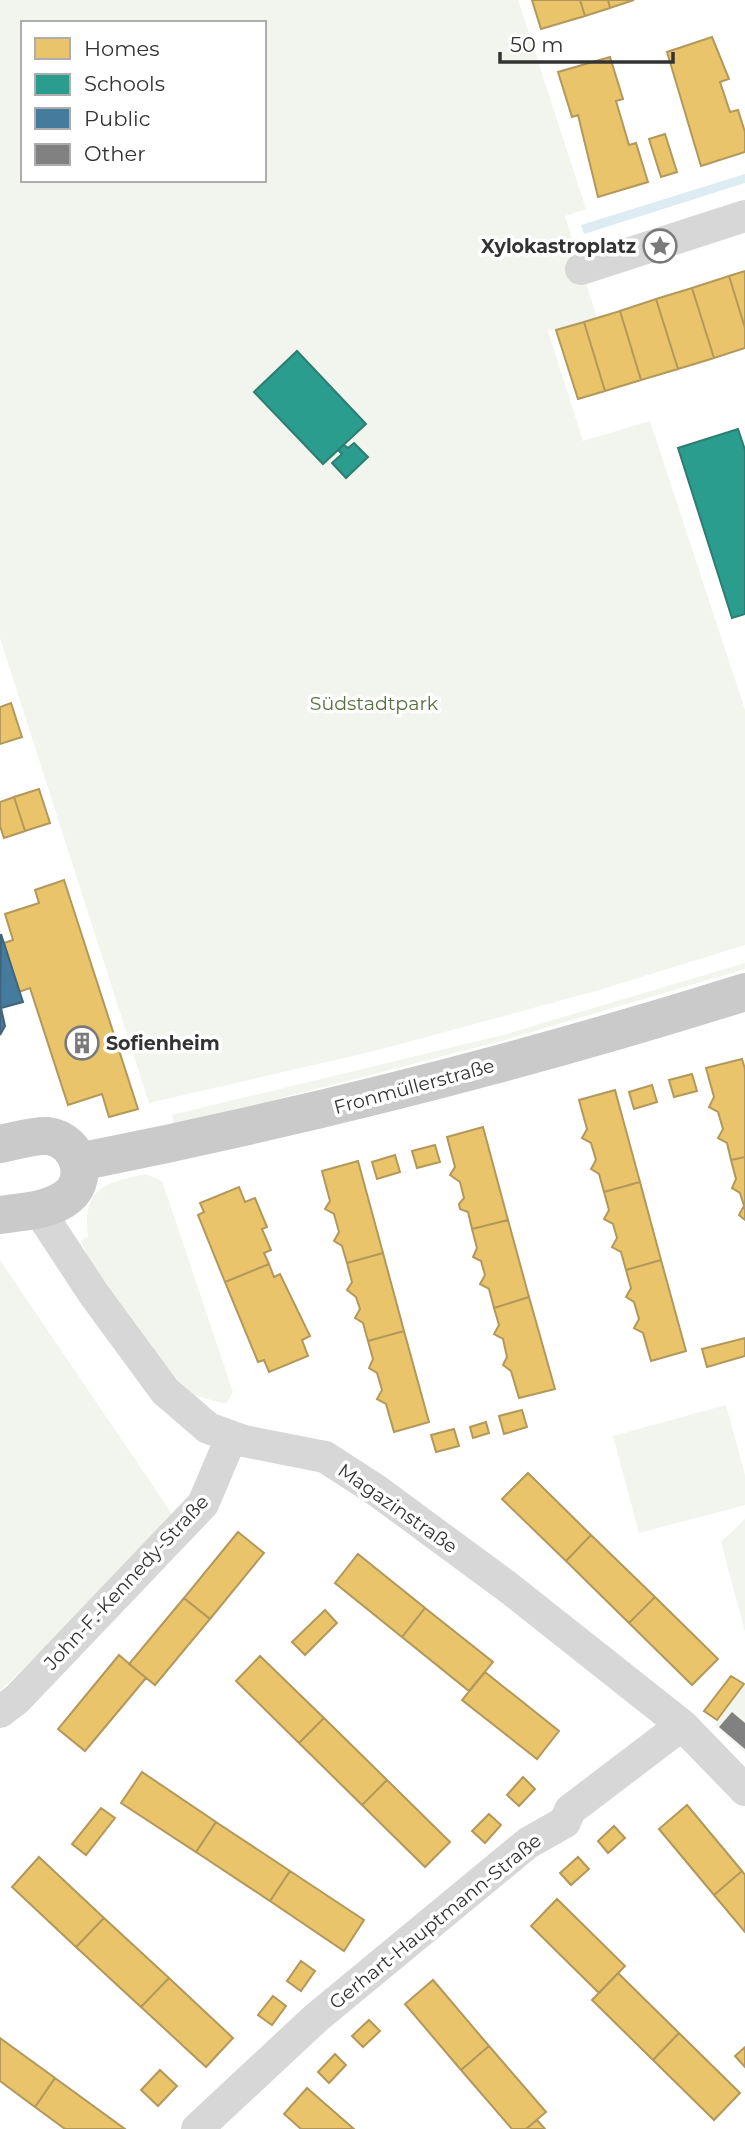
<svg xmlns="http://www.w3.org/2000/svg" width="745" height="2129" font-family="Montserrat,sans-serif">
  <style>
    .green { fill: #f1f5ed; fill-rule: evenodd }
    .water { fill: #ddebf3 }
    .homes { fill: #e9c46a; stroke: #b2985a; stroke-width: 2 }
    .schools { fill: #2a9d8f; stroke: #2d7d73; stroke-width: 2 }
    .public { fill: #457b9d; stroke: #40657d; stroke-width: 2 }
    .building { fill: #818181 }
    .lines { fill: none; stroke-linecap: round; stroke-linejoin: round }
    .minor { stroke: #d7d7d7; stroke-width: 32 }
    .major { stroke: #cacaca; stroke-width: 38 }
    .labels { text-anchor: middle; stroke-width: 7; stroke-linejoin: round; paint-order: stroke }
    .poi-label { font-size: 19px; font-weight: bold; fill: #333; stroke: #fff; text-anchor: end }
    .park-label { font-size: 19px; fill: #56703f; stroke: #fff }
    .street-label { font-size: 19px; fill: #333; stroke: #fff }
  </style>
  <rect width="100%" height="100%" fill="#fff"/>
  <path class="green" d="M0,0H518L586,209L565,216L597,318L548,331L583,441L650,421L745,710V945L596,991L378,1050L149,1103L0,638ZM23,23H264V180H23Z
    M745,963V969L505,1040L277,1099L274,1106L174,1124L172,1115L503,1035Z
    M146,1174L162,1181L233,1392L226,1404L193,1395L159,1361L96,1276L81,1240L88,1237C82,1188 104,1183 146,1174Z
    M0,1260L176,1520L0,1691Z
    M726,1405L745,1475V1505L639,1533L613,1436Z
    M745,1519V1632L721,1542Z
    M745,1684V1753L715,1725Z"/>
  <path class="water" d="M745,174V183L584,234L581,225Z"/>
  <path class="homes" d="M532,0H580L585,16L541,29Z
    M580,0H608L610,8L585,16Z
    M608,0H634L610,8Z
    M712,37L729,79L720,82L730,112L738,110L745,132V152L701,166L667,52Z
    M610,57L623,99L616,101L629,145L636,143L648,182L598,197L578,115L572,117L558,72Z
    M665,134L677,172L661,177L649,139Z
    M745,271V328L729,276Z
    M729,276L745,328V348L714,358L692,288Z
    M692,288L714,358L678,369L656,299Z
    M656,299L678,369L641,380L620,311Z
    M620,311L641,380L605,391L584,322Z
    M584,322L605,391L578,399L556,330Z
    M11,703L22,737L0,744V707Z
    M39,789L50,823L25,831L14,797Z
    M14,797L25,831L4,838L0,826V802Z
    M64,880L138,1109L109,1117L102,1094L68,1105L30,988L19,992L4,943L13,940L5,914L39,903L35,890Z
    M742,1059L745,1069V1157L731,1160L727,1143L718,1138L723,1129L718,1112L709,1107L714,1097L706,1068Z
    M692,1074L697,1091L674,1097L669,1080Z
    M652,1085L657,1102L634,1109L629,1092Z
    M615,1090L640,1182L604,1192L599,1174L591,1169L596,1160L591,1143L582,1138L587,1129L579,1100Z
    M483,1127L508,1220L472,1229L468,1212L460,1209L459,1204L464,1198L460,1182L450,1175L455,1167L447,1137Z
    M435,1145L440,1162L417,1168L412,1151Z
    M395,1155L400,1172L377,1179L372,1162Z
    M745,1157V1220L739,1215L744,1206L740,1193L732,1188L736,1179L731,1160Z
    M358,1161L383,1253L347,1263L342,1246L334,1241L339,1232L334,1214L325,1209L330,1201L322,1171Z
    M640,1182L661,1260L626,1270L621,1252L612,1247L617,1238L613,1224L604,1219L609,1210L604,1192Z
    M239,1187L245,1202L255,1198L267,1227L262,1229L271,1250L264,1253L269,1264L225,1282L198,1215L204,1212L200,1203Z
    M508,1220L529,1297L494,1308L489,1289L480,1284L485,1275L481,1261L473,1257L477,1248L472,1229Z
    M383,1253L404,1331L368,1341L363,1323L355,1318L360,1309L356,1297L347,1290L352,1282L347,1263Z
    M661,1260L686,1351L651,1361L643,1333L634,1328L639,1319L634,1302L626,1297L631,1288L626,1270Z
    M269,1264L274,1277L280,1274L310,1336L302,1340L308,1356L269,1372L264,1360L258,1362L225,1282Z
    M529,1297L555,1389L519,1398L511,1371L503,1365L507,1357L503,1339L494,1334L499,1325L494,1308Z
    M404,1331L429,1422L394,1432L386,1404L377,1399L382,1390L377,1373L369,1368L373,1359L368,1341Z
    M745,1338V1356L707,1367L702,1349Z
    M522,1410L527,1427L504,1434L499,1416Z
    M486,1422L489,1433L473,1438L470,1427Z
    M454,1429L459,1446L436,1452L431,1435Z
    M528,1473L591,1535L566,1561L502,1499Z
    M238,1532L264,1553L210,1619L184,1598Z
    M591,1535L655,1597L629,1623L566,1561Z
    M358,1554L425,1608L402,1637L335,1583Z
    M655,1597L718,1659L692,1685L629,1623Z
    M184,1598L210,1619L155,1685L129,1664Z
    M425,1608L493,1662L469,1691L402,1637Z
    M325,1610L337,1623L305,1655L292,1642Z
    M119,1655L146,1678L85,1751L58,1729Z
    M260,1656L324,1718L299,1743L236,1681Z
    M485,1672L559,1731L537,1759L462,1700Z
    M731,1676L744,1684L717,1720L704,1711Z
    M324,1718L387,1780L362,1805L299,1743Z
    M142,1772L216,1822L196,1852L121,1803Z
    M523,1777L535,1789L519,1806L507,1795Z
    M387,1780L450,1842L425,1867L362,1805Z
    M687,1805L742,1871L714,1895L659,1829Z
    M101,1808L115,1818L86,1855L72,1844Z
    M489,1814L501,1825L485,1843L472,1831Z
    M216,1822L290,1871L270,1901L196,1852Z
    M614,1826L625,1838L608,1853L598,1841Z
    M39,1857L104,1918L76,1947L12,1887Z
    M578,1857L589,1869L571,1885L560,1873Z
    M290,1871L364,1920L344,1951L270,1901Z
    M742,1871L745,1875V1932L714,1895Z
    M557,1899L625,1966L599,1993L531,1926Z
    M104,1918L169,1978L141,2007L76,1947Z
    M301,1961L315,1971L301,1991L287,1981Z
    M618,1973L679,2033L653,2060L592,2000Z
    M169,1978L233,2038L206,2067L141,2007Z
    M433,1980L489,2046L461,2070L405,2004Z
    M273,1996L286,2006L272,2025L258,2015Z
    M369,2020L380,2031L363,2047L352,2036Z
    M679,2033L740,2093L714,2120L653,2060Z
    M0,2038L55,2078L35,2107L0,2081Z
    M489,2046L546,2112L526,2129H512L461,2070Z
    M745,2047V2067L735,2056Z
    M335,2054L346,2065L329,2083L318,2072Z
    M160,2070L177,2086L158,2106L141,2090Z
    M55,2078L125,2129H65L35,2107Z
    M307,2088L354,2129H301L284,2114Z
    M537,2120L545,2129H526Z"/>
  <path class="schools" d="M297,351L366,424L323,464L254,392Z
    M738,429L745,450V614L732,618L678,448Z
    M354,443L368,457L346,478L332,463L342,454L338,450L344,445L348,448Z"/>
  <path class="public" d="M1,934L23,1002L1,1008L5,1026L0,1035Z"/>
  <path class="building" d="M732,1712L745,1723V1749L719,1727Z"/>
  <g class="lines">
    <path class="minor" d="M581,269L745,216
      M38,1209L93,1293L165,1391L208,1428L244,1441L325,1457L376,1490L509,1588L682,1725L745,1790
      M0,1712L17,1699L203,1504L231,1438
      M197,2129L316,2018L528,1843L565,1822L570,1810L682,1725"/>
    <path class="major" d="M0,1144C15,1141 33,1135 48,1136C80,1140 92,1183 63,1200C45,1211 20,1212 0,1215
      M79,1162C304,1117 526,1061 745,992"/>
  </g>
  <defs>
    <symbol id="sight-ring" viewBox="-11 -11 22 22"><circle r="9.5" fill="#fff" stroke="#7a7a7a" stroke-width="1.5"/><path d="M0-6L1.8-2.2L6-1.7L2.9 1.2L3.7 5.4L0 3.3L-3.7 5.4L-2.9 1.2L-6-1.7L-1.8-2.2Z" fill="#7a7a7a"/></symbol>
    <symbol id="building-ring" viewBox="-11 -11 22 22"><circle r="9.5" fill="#fff" stroke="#7a7a7a" stroke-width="1.5"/><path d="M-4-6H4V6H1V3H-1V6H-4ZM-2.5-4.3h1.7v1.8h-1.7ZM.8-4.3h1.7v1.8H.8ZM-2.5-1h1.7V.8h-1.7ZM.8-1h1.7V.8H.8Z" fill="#7a7a7a"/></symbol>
  </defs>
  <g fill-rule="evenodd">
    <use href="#sight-ring" x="641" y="227" width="38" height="38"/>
    <use href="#building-ring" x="63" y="1024" width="38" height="38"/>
  </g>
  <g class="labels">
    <g class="poi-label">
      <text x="636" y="253">Xylokastroplatz</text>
      <text x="106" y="1050" text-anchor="start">Sofienheim</text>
    </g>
    <g class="park-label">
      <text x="374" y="710">Südstadtpark</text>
    </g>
    <g class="street-label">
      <text transform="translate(414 1086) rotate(-15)" y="7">Fronmüllerstraße</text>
      <text transform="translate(398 1508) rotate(35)" y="7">Magazinstraße</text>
      <text transform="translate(126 1582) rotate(-47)" y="7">John-F.-Kennedy-Straße</text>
      <text transform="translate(435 1921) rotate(-39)" y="7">Gerhart-Hauptmann-Straße</text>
    </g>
  </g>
  <rect x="21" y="21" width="245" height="161" fill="#ffffff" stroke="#adadad" stroke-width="2"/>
  <rect x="35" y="38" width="35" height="21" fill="#e9c46a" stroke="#adadad" stroke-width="2"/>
  <text x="84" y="56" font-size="21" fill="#333333">Homes</text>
  <rect x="35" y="74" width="35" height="21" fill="#2a9d8f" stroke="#adadad" stroke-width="2"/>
  <text x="84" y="91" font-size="21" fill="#333333">Schools</text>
  <rect x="35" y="108" width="35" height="21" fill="#457b9d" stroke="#adadad" stroke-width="2"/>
  <text x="84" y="126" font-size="21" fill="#333333">Public</text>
  <rect x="35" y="144" width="35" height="21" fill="#818181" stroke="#adadad" stroke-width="2"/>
  <text x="84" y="161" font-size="21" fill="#333333">Other</text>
  <path d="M500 52v10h173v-10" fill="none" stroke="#333333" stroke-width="3.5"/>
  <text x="510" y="52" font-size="21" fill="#333333" stroke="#ffffff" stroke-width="5" paint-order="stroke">50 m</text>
</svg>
